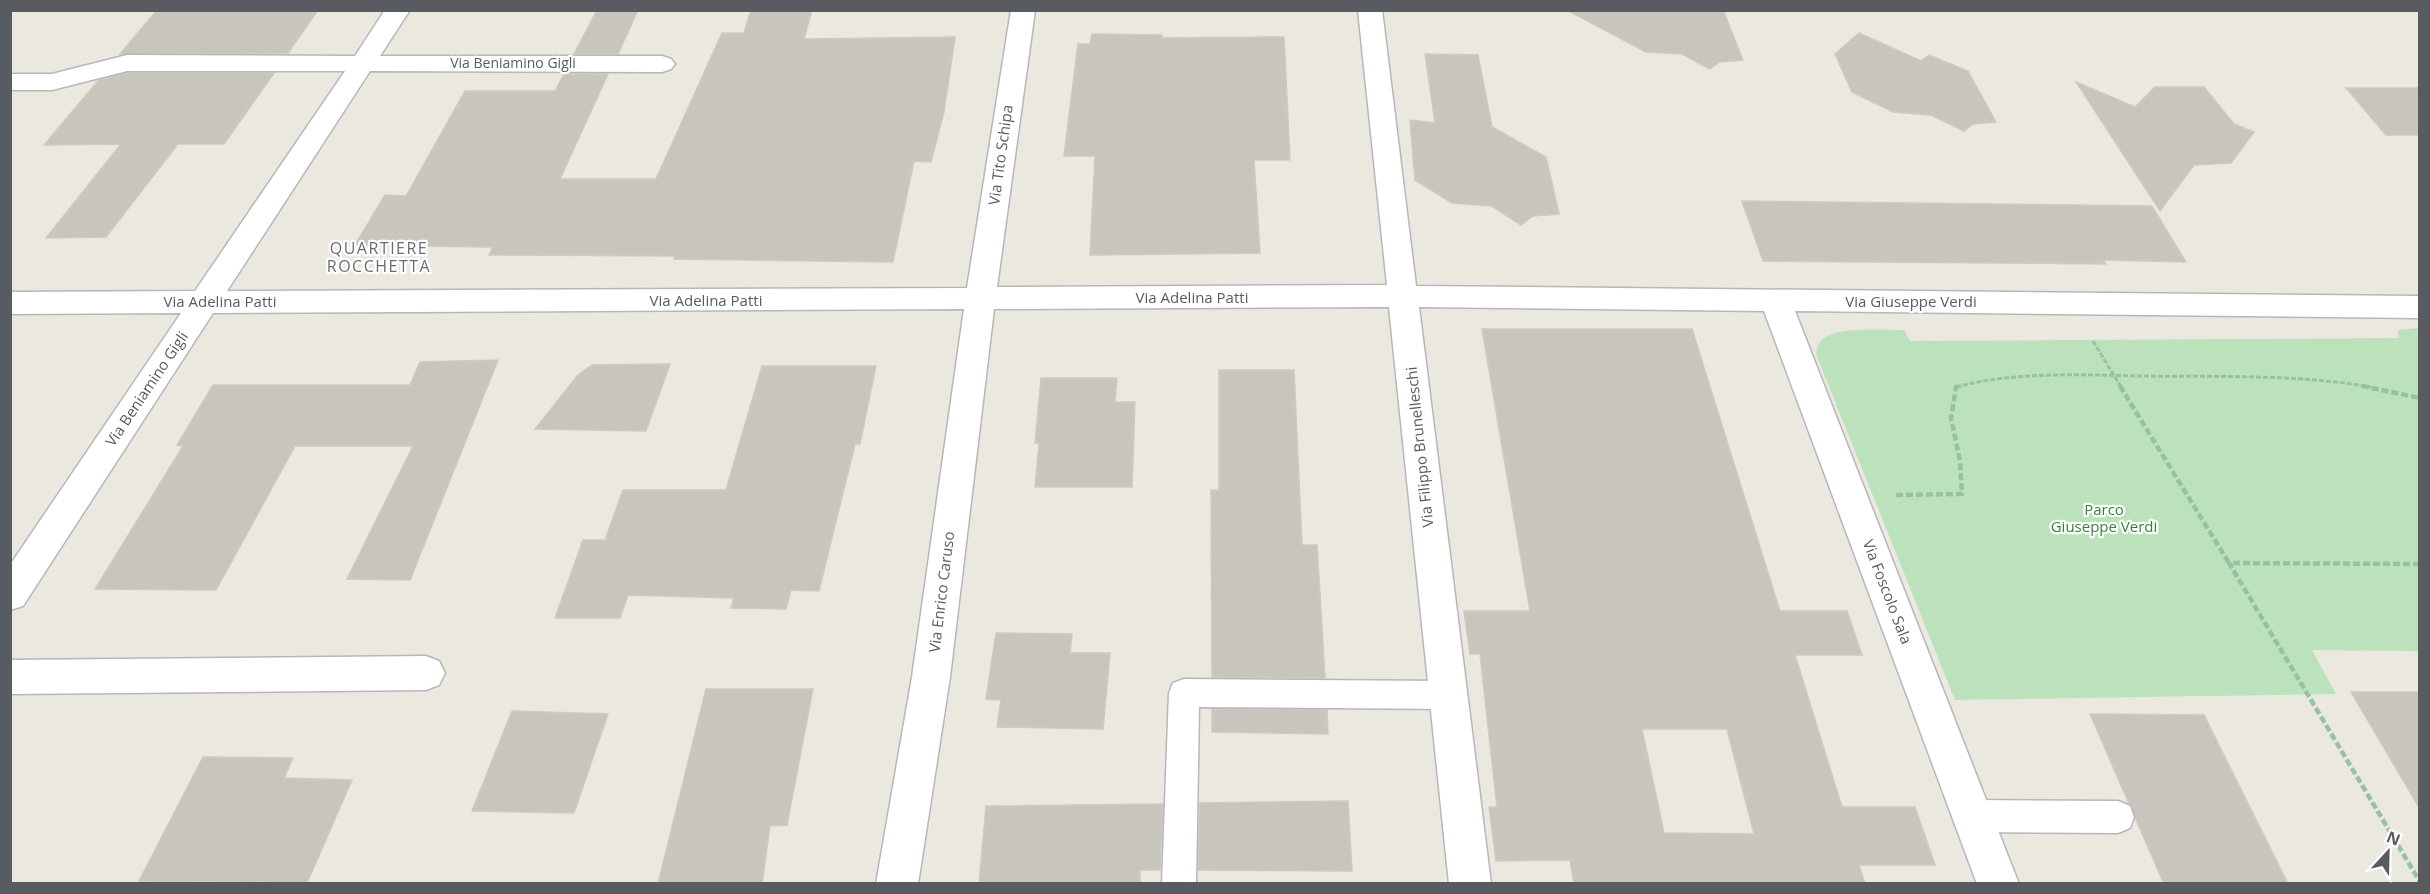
<svg xmlns="http://www.w3.org/2000/svg" width="2430" height="894" font-family="'Open Sans',sans-serif">
  <style>
    .green { fill: #bce2bc }
    .building { fill: #c8c5bf; stroke: #cfcabe; stroke-width: 1.5; fill-rule: evenodd }
    .lines { fill: none; stroke-linecap: round; stroke-linejoin: round }
    .service-casing { stroke: #b5b7bc; stroke-width: 3 }
    .minor-casing { stroke: #b5b7bc; stroke-width: 3 }
    .path-far1 { stroke: #96c2a2; stroke-width: 3; stroke-dasharray: 5 2; stroke-linecap: butt }
    .path { stroke: #96c2a2; stroke-width: 4.5; stroke-dasharray: 7 3; stroke-linecap: butt }
    .service { fill: #fff; fill-rule: evenodd }
    .minor { fill: #fff; fill-rule: evenodd }
    .labels { text-anchor: middle; stroke-width: 4.5; stroke-linejoin: round; paint-order: stroke }
    .far-street-label { font-size: 14px; fill: #585b60; stroke: #fff }
    .street-label { font-size: 15px; fill: #585b60; stroke: #fff }
    .park-label { font-size: 15px; fill: #377f3b; stroke: #fff }
    .neighbourhood-label { font-size: 16px; letter-spacing: 1.5px; fill: #696d72; stroke: #fff }
  </style>
  <rect width="100%" height="100%" fill="#ebe8df"/>
  <path class="green" d="M2419,328V651L2312,650L2336,694L1955,700L1816,354C1817,350 1818,344 1821,341C1833,326 1885,330 1904,330L1910,341L2399,338L2398,330Z"/>
  <path class="building" d="M157,10H318L288,53L120,54Z
    M597,10H638L618,54H574Z
    M751,10H812L804,39L955,37L944,112L931,162L914,161L893,262L674,259L675,256L489,255L493,247L355,245L385,195L406,196L465,91H555L564,74H608L560,179H656L722,33H744Z
    M1567,10H1723L1743,60L1719,62L1710,69L1682,54L1646,52Z
    M1859,33L1921,61L1929,55L1968,71L1996,122L1973,124L1964,131L1931,115L1893,112L1852,92L1835,54Z
    M1092,34L1162,35L1161,38L1284,37L1290,160H1254L1260,253L1090,255L1095,156H1064L1078,44H1090Z
    M1425,54L1478,55L1492,127L1546,157L1559,214L1533,216L1521,225L1492,206L1452,203L1415,180L1410,120L1435,123Z
    M127,73H274L224,144H178L106,237L46,238L121,144L44,145L98,81Z
    M2076,82L2135,107L2155,87H2204L2234,124L2254,132L2231,163L2194,165L2160,211Z
    M2346,88H2420V135H2386Z
    M1742,201L2152,206L2186,262L2103,260L2106,264L1763,261Z
    M1482,329H1692L1780,611H1847L1862,655H1795L1842,807H1915L1935,865H1859L1865,884H1574L1570,860L1496,861L1489,807H1497L1480,654H1470L1464,611H1530ZM1642,729H1727L1754,834L1664,833Z
    M498,360L410,580L347,579L413,446H295L216,590L95,589L183,446L177,445L213,385H410L420,362Z
    M670,364L646,431L535,429L578,375L592,365Z
    M762,366H876L860,444H855L819,591L791,590L786,609L731,608L734,598L628,595L620,618H555L583,540H605L623,490H726Z
    M1219,370H1294L1302,545H1317L1325,678L1212,677L1211,490H1219Z
    M1041,378H1117L1115,402H1135L1132,487H1035L1039,443H1035Z
    M996,633L1072,634L1070,653H1110L1103,729L997,727L1001,700L986,699Z
    M706,689H813L787,825L770,826L762,884H658Z
    M2351,692H2420V809Z
    M1212,709L1327,710L1328,734L1212,732Z
    M512,711L608,714L574,813L472,811Z
    M2090,714L2204,715L2288,884H2164Z
    M203,757L293,758L284,778L352,780L307,883L139,881Z
    M1348,801L1352,871L1198,870L1200,803Z
    M1163,804L1160,870H1140V884H979L986,806Z"/>
  <g class="lines">
    <defs>
      <path id="service" d="M1184,679L1448,681L1459,685L1463,695L1459,705L1448,709L1199,707L1196,884H1162L1169,693L1173,683Z
        M1972,800L2118,801L2130,806L2134,817L2130,828L2118,833L1972,832L1960,827L1956,816L1960,805Z"/>
      <path id="minor" d="M385,10H410L380,56H662L671,59L675,64L671,69L662,72L370,71L227,291L967,288L1011,10H1035L997,287L1387,285L1358,10H1382L1416,286L2420,296V318L1795,311L2019,884H1977L1764,311L1419,307L1491,884H1449L1389,307L994,309L950,677L918,884H876L912,677L964,309L213,313L23,606L10,610V565L181,313L10,314V292L195,291L345,71H127L52,90H10V74H52L127,55L355,56Z
        M426,656L439,661L445,673L439,685L426,690L10,694V660Z"/>
    </defs>
    <use href="#service" class="service-casing"/>
    <use href="#minor" class="minor-casing"/>
    <path class="path-far1" d="M2093,341L2121,387
      M1956,387C2017,371 2080,375 2143,376C2219,377 2296,374 2371,387"/>
    <path class="path" d="M2120,386L2229,563
      M2362,386L2420,398
      M1896,495L1962,494L1960,461L1951,418L1956,387L1962,386
      M2420,564L2229,563L2420,882"/>
    <use href="#service" class="service"/>
    <use href="#minor" class="minor"/>
  </g>
  <g class="labels">
    <g class="far-street-label">
      <text x="513" y="68">Via Beniamino Gigli</text>
    </g>
    <g class="street-label">
      <text transform="translate(1001 155) rotate(-82)" y="5">Via Tito Schipa</text>
      <text x="1192" y="303">Via Adelina Patti</text>
      <text x="706" y="306">Via Adelina Patti</text>
      <text x="220" y="307">Via Adelina Patti</text>
      <text x="1911" y="307">Via Giuseppe Verdi</text>
      <text transform="translate(147 389) rotate(-56)" y="5">Via Beniamino Gigli</text>
      <text transform="translate(1420 447) rotate(-96)" y="5">Via Filippo Brunelleschi</text>
      <text transform="translate(942 592) rotate(-83)" y="5">Via Enrico Caruso</text>
      <text transform="translate(1887 592) rotate(69)" y="5">Via Foscolo Sala</text>
    </g>
    <g class="park-label">
      <text x="2104" y="515">Parco<tspan x="2104" dy="17">Giuseppe Verdi</tspan></text>
    </g>
    <g class="neighbourhood-label">
      <text x="379" y="254">QUARTIERE<tspan x="379" dy="18">ROCCHETTA</tspan></text>
    </g>
  </g>
  <rect width="2430" height="894" fill="none" stroke="#585b60" stroke-width="24"/>
  <g transform="translate(2388 852) rotate(22)" stroke="#ffffff" stroke-width="4.5" paint-order="stroke">
  <path d="M0-4.5L10 22L0 15L-10 22Z" fill="#585b60"/>
  <text y="-9" font-size="16" font-weight="bold" text-anchor="middle" fill="#585b60">N</text>
  </g>
</svg>
